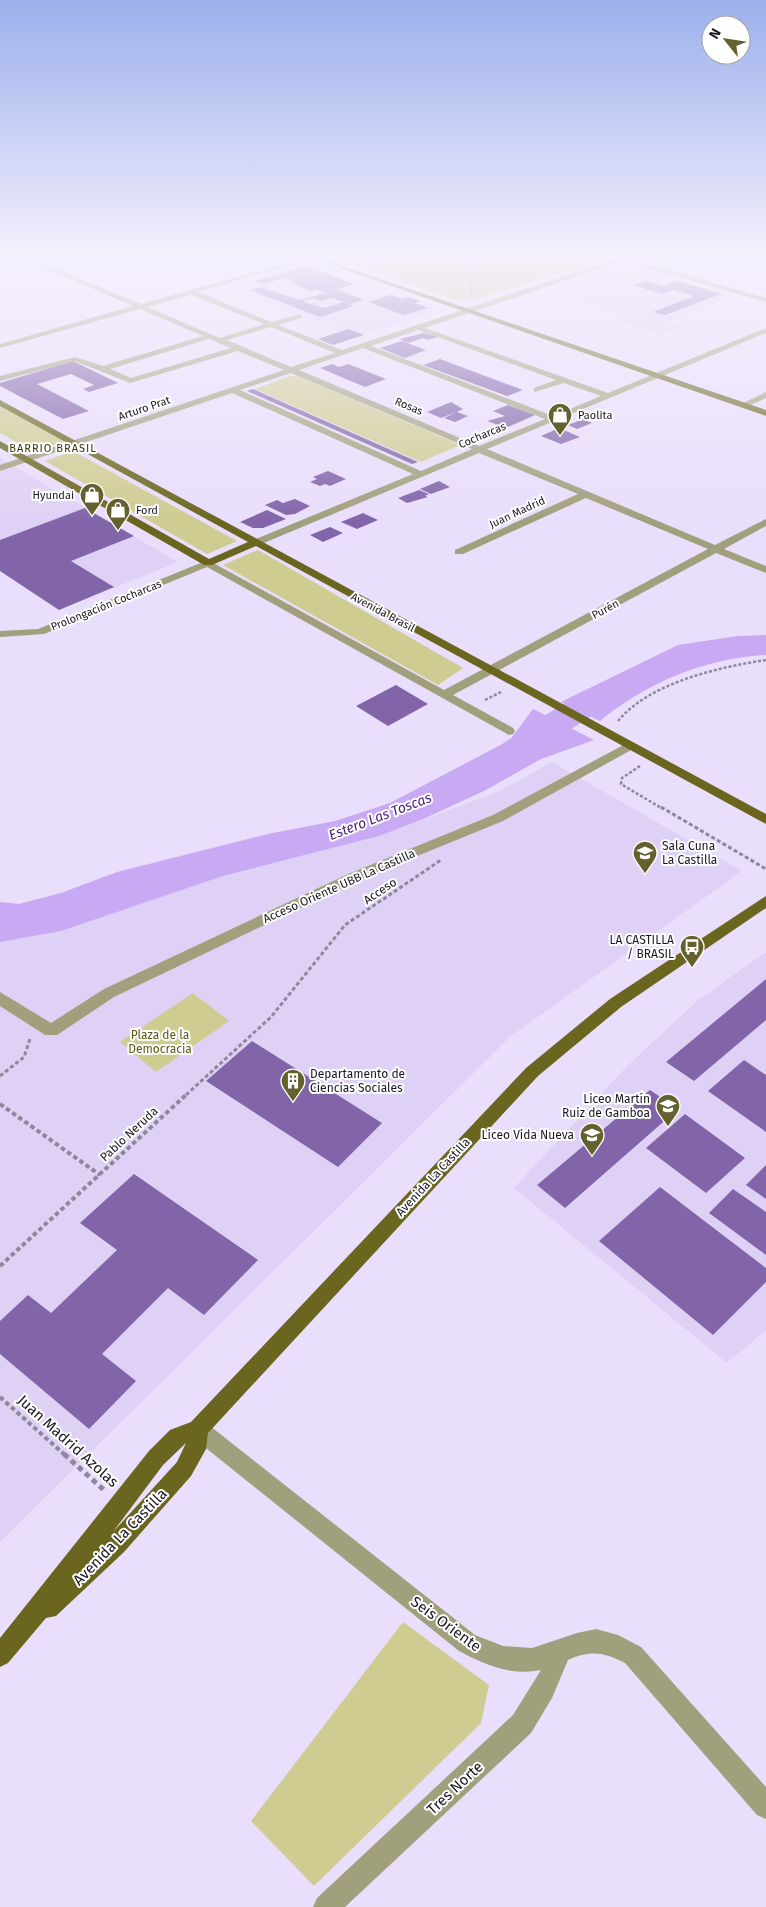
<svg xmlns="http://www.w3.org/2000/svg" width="766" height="1907" font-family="'Fira Sans',sans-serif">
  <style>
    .built { fill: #dfd1f5 }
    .green { fill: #cfcc91 }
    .water { fill: #c8a9f3 }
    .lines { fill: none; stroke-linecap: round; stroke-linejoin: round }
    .river { fill: #c8a9f3; fill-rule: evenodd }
    .building { fill: #8265a9 }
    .path-far4 { stroke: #8f879c; stroke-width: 2; stroke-dasharray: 2 1; stroke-linecap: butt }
    .path-far3 { stroke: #8f879c; stroke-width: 2.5; stroke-dasharray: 3 2; stroke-linecap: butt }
    .path-far2 { stroke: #8f879c; stroke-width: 3; stroke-dasharray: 4 2.5; stroke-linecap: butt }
    .path-far1 { stroke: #8f879c; stroke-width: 4; stroke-dasharray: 4.5 3; stroke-linecap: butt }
    .path { stroke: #8f879c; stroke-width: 5; stroke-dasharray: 5.5 4; stroke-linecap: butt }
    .minor { fill: #a1a07d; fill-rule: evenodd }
    .major { fill: #6b661f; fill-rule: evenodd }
    .labels { text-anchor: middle; stroke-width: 4; stroke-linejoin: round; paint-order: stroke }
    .far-street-label { font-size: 11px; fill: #1a1621; stroke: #fff }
    .far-poi-label { font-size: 11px; fill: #1a1621; stroke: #fff; text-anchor: start }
    .far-neighbourhood-label { font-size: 11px; letter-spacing: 1px; fill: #39360c; stroke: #fff }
    .poi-label { font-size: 12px; fill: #1a1621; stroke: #fff; text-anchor: end }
    .street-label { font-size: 12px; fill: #1a1621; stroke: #fff }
    .park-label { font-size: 12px; fill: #5c581a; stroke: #fff }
    .water-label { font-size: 14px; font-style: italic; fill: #491f73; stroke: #fff }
    .near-street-label { font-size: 15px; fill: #1a1621; stroke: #fff }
  </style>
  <rect width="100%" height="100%" fill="#e9defb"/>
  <path class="built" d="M305,263L367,284L354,289L378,297L392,293L440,310L354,337L222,287Z
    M624,265L732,296L665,322L680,327L661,335L612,319L623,314L548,290Z
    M0,458L178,562L59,610L0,571Z
    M552,762L742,871L511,1036L0,1542V942L61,931L223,876L379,836L500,791Z
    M766,952V1330L727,1363L514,1188L627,1066L697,1001Z"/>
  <path class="green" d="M339,254H591L599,256L597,263L472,300L453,299L339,259Z
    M290,376H298L458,444V446L421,462L255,389Z
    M0,406L66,441L34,452L0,433Z
    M73,451L237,541L207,554L45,461Z
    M258,550L463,668L438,685L223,565Z
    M193,993L229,1021L156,1072L120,1042Z
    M403,1622L489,1685L481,1723L314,1886L251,1821Z"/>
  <path class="water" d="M766,635V655C706,658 646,683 600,721L561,702L678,645L738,636Z
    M533,709L594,740L541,759L484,791L421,820L379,836L223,876L61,931L0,942V902L19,904L61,893L117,872L268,834L335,821L390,803L510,740Z"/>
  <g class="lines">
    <path class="river" d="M626,676L637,678L642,685L637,692L591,716L525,759L513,762L501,759L496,752L501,745C538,721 583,686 626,676Z"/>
  </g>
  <path class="building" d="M306,266L354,284L325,293L316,289L311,291L290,282L294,281L285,278L264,284L255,281Z
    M646,281L664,286L678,281L721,294L665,315L653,312L694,296L673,290L662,294L633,285Z
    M260,287L323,308L344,302L332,298L321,301L313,298L302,301L299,300L338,290L364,300L349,304L354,306L320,317L250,290Z
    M391,295L402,299L408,297L421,301L415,303L428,308L403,315L368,302Z
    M348,329L364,335L333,345L318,339Z
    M424,333L438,337L428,340L423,338L408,343L400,339Z
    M402,341L426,350L405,358L380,348Z
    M440,359L523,390L507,396L423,365Z
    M73,361L118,383L89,392L83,389L94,385L71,374L37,384L89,411L63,419L0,386V383Z
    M332,364L339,367L348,364L386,379L365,387L320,368Z
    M253,389L418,462L412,464L247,391Z
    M451,402L463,409L457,412L468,416L455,422L444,418L456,412L441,418L427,412Z
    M508,405L535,415L506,428L487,421L505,416L493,411Z
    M583,419L592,423L577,429L568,425Z
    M559,428L580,437L561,444L541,436Z
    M328,471L346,479L330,486L325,484L320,486L310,482L317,479L313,477Z
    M439,481L450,487L431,494L420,489Z
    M419,490L429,494L425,496L428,497L407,503L398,498Z
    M295,499L310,506L295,514L286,515L265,505L277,500L283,503Z
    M85,508L134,536L71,561L114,587L59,610L0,571V540Z
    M267,510L286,519L263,528H253L240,522Z
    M363,513L378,520L357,529L341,522Z
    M330,527L343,533L323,542L310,535Z
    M396,685L428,704L388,726L356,706Z
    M766,979V1020L694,1081L666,1062Z
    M252,1041L382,1123L338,1167L206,1081Z
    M744,1060L766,1075V1132L708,1091Z
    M650,1090L678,1109L565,1208L537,1185Z
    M685,1114L745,1158L706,1193L646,1148Z
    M766,1165V1199L746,1185Z
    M134,1174L258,1260L204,1315L168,1288L102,1354L136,1381L89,1429L0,1354V1321L28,1295L51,1313L117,1250L80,1223Z
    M660,1187L766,1268V1282L713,1335L599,1241Z
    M733,1189L766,1212V1255L709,1213Z"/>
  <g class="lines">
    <path class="path-far4" d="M351,255L582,257
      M471,295L474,254"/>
    <path class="path-far3" d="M485,700L501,692
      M618,721C649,683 719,667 766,660
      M640,766L622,778L621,784L663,809"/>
    <path class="path-far2" d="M661,807L766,869
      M0,1076L24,1057L30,1039
      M186,1095L271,1017L345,925L441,860"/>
    <path class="path-far1" d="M0,1104L100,1175
      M0,1266L187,1094
      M0,1397L65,1455"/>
    <path class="path" d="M64,1454L104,1490"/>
    <path class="minor" d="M12,254H20L141,304L321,254H330L198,292L271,322L301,314V318L278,325L342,350L631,254H640L630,259L766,298V302L623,261L425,328L608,393L766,328V333L487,449L715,545L766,519V526L724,549L766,566V573L716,553L453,695L513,728L515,731L513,734L509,735L207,567L44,634L0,637V631L38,629L208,560L444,690L708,549L586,498L463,554H455V550L578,494L479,453L259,545H251V541L413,474L232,393L0,471V465L284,370L238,351L130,383L75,361L0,381V376L75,357L103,366L203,336L140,309L0,348V344L133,306ZM191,295L264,324L220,338L147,307ZM271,327L335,353L291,367L227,340ZM418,330L556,380L534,388V392L564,383L601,396L553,416L371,346ZM209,339L231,348L131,378L110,369ZM363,348L545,419L479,446L299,370ZM291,373L472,449L421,471L240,390Z
      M766,392V398L746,407L739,405Z
      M629,742L633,743L635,746L633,749L503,821L356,881L114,997L57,1035H45L0,1006V992L51,1023L104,989L346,875L493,815Z
      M198,1419L205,1422L475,1635L503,1646L532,1648L577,1633L596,1629L618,1635L641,1647L766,1787V1819L757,1815L625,1663C604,1652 590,1650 568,1660L552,1698L531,1733L345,1907H313L317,1898L513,1715L541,1670C511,1676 485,1665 459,1651L191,1436L188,1429L191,1422Z"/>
    <path class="major" d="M299,254H307L766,410V416Z
      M0,400L766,814V824L256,546L212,565H204L0,448V441L209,559L248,542L0,406Z
      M766,896V908L621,1007L538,1076L208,1433L206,1449L191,1476L124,1552L56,1616L46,1618L8,1663L0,1667V1638L149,1451L170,1430L191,1422L526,1068L610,999ZM186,1443L177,1462L113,1532L163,1465Z"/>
  </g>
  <linearGradient id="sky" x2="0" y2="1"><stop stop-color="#9bb0ec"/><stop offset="0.49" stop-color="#f5f0fd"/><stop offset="1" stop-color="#f5f0fd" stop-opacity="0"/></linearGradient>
  <rect width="766" height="521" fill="url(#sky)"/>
  <defs>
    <symbol id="shop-pin" viewBox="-11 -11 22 30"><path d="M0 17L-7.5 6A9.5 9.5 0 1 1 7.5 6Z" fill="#64612e" stroke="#fff"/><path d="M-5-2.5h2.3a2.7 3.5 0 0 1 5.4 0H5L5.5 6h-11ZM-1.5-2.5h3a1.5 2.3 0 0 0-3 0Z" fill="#fff"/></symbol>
    <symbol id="school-pin" viewBox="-11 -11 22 30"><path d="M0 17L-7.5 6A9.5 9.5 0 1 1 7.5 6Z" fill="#64612e" stroke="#fff"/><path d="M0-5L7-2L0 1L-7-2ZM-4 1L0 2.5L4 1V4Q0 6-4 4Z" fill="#fff"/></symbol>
    <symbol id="bus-pin" viewBox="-11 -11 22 30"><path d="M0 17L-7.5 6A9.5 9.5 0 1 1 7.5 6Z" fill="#64612e" stroke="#fff"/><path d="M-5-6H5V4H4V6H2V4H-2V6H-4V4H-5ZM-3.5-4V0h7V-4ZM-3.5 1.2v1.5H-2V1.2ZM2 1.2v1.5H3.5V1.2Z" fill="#fff"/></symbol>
    <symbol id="building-pin" viewBox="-11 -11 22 30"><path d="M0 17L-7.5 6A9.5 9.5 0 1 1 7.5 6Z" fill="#64612e" stroke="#fff"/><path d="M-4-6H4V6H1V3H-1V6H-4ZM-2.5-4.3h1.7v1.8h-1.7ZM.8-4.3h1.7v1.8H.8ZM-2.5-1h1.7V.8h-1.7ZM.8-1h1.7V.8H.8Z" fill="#fff"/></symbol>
  </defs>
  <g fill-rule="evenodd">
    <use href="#shop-pin" x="546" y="401" width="28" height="38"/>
    <use href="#shop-pin" x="78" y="481" width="28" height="38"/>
    <use href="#shop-pin" x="104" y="496" width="28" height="38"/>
    <use href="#school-pin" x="631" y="839" width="28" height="38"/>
    <use href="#bus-pin" x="678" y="933" width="28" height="38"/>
    <use href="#building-pin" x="279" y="1067" width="28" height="38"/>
    <use href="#school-pin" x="654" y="1092" width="28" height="38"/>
    <use href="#school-pin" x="578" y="1121" width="28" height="38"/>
  </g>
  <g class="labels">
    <g class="far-street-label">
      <text transform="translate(409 406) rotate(23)" y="4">Rosas</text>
      <text transform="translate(144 408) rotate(-19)" y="4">Arturo Prat</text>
      <text transform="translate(482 435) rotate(-23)" y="4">Cocharcas</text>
      <text transform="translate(517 512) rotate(-25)" y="4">Juan Madrid</text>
      <text transform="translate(106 605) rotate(-22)" y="4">Prolongación Cocharcas</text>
      <text transform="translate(605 609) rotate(-28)" y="4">Purén</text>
      <text transform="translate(383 612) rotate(28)" y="4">Avenida Brasil</text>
    </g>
    <g class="far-poi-label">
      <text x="578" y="419">Paolita</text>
      <text x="74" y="499" text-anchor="end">Hyundai</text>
      <text x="136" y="514">Ford</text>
    </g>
    <g class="far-neighbourhood-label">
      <text x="53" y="452">BARRIO BRASIL</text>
    </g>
    <g class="poi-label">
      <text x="662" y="850" text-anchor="start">Sala Cuna<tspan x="662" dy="14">La Castilla</tspan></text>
      <text x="674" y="944">LA CASTILLA<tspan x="674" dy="14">/ BRASIL</tspan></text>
      <text x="310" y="1078" text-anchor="start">Departamento de<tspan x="310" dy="14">Ciencias Sociales</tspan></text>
      <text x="650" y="1103">Liceo Martín<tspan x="650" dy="14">Ruiz de Gamboa</tspan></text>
      <text x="574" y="1139">Liceo Vida Nueva</text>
    </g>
    <g class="street-label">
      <text transform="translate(339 886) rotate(-24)" y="4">Acceso Oriente UBB La Castilla</text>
      <text transform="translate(380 891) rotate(-34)" y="4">Acceso</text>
      <text transform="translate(129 1134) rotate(-43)" y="4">Pablo Neruda</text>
      <text transform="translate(433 1177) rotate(-47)" y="4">Avenida La Castilla</text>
    </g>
    <g class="park-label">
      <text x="160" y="1039">Plaza de la<tspan x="160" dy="14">Democracia</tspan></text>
    </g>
    <g class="water-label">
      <text transform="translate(380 816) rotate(-21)" y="5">Estero Las Toscas</text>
    </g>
    <g class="near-street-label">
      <text transform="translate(68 1441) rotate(42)" y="5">Juan Madrid Azolas</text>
      <text transform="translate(120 1537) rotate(-46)" y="5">Avenida La Castilla</text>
      <text transform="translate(446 1624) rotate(36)" y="5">Seis Oriente</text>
      <text transform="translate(455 1788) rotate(-43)" y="5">Tres Norte</text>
    </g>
  </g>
  <g transform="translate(726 40) rotate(300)"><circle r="24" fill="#ffffff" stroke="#a3a2a6"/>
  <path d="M0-4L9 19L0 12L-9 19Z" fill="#64612e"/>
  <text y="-8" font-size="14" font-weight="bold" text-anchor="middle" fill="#1a1621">N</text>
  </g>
</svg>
